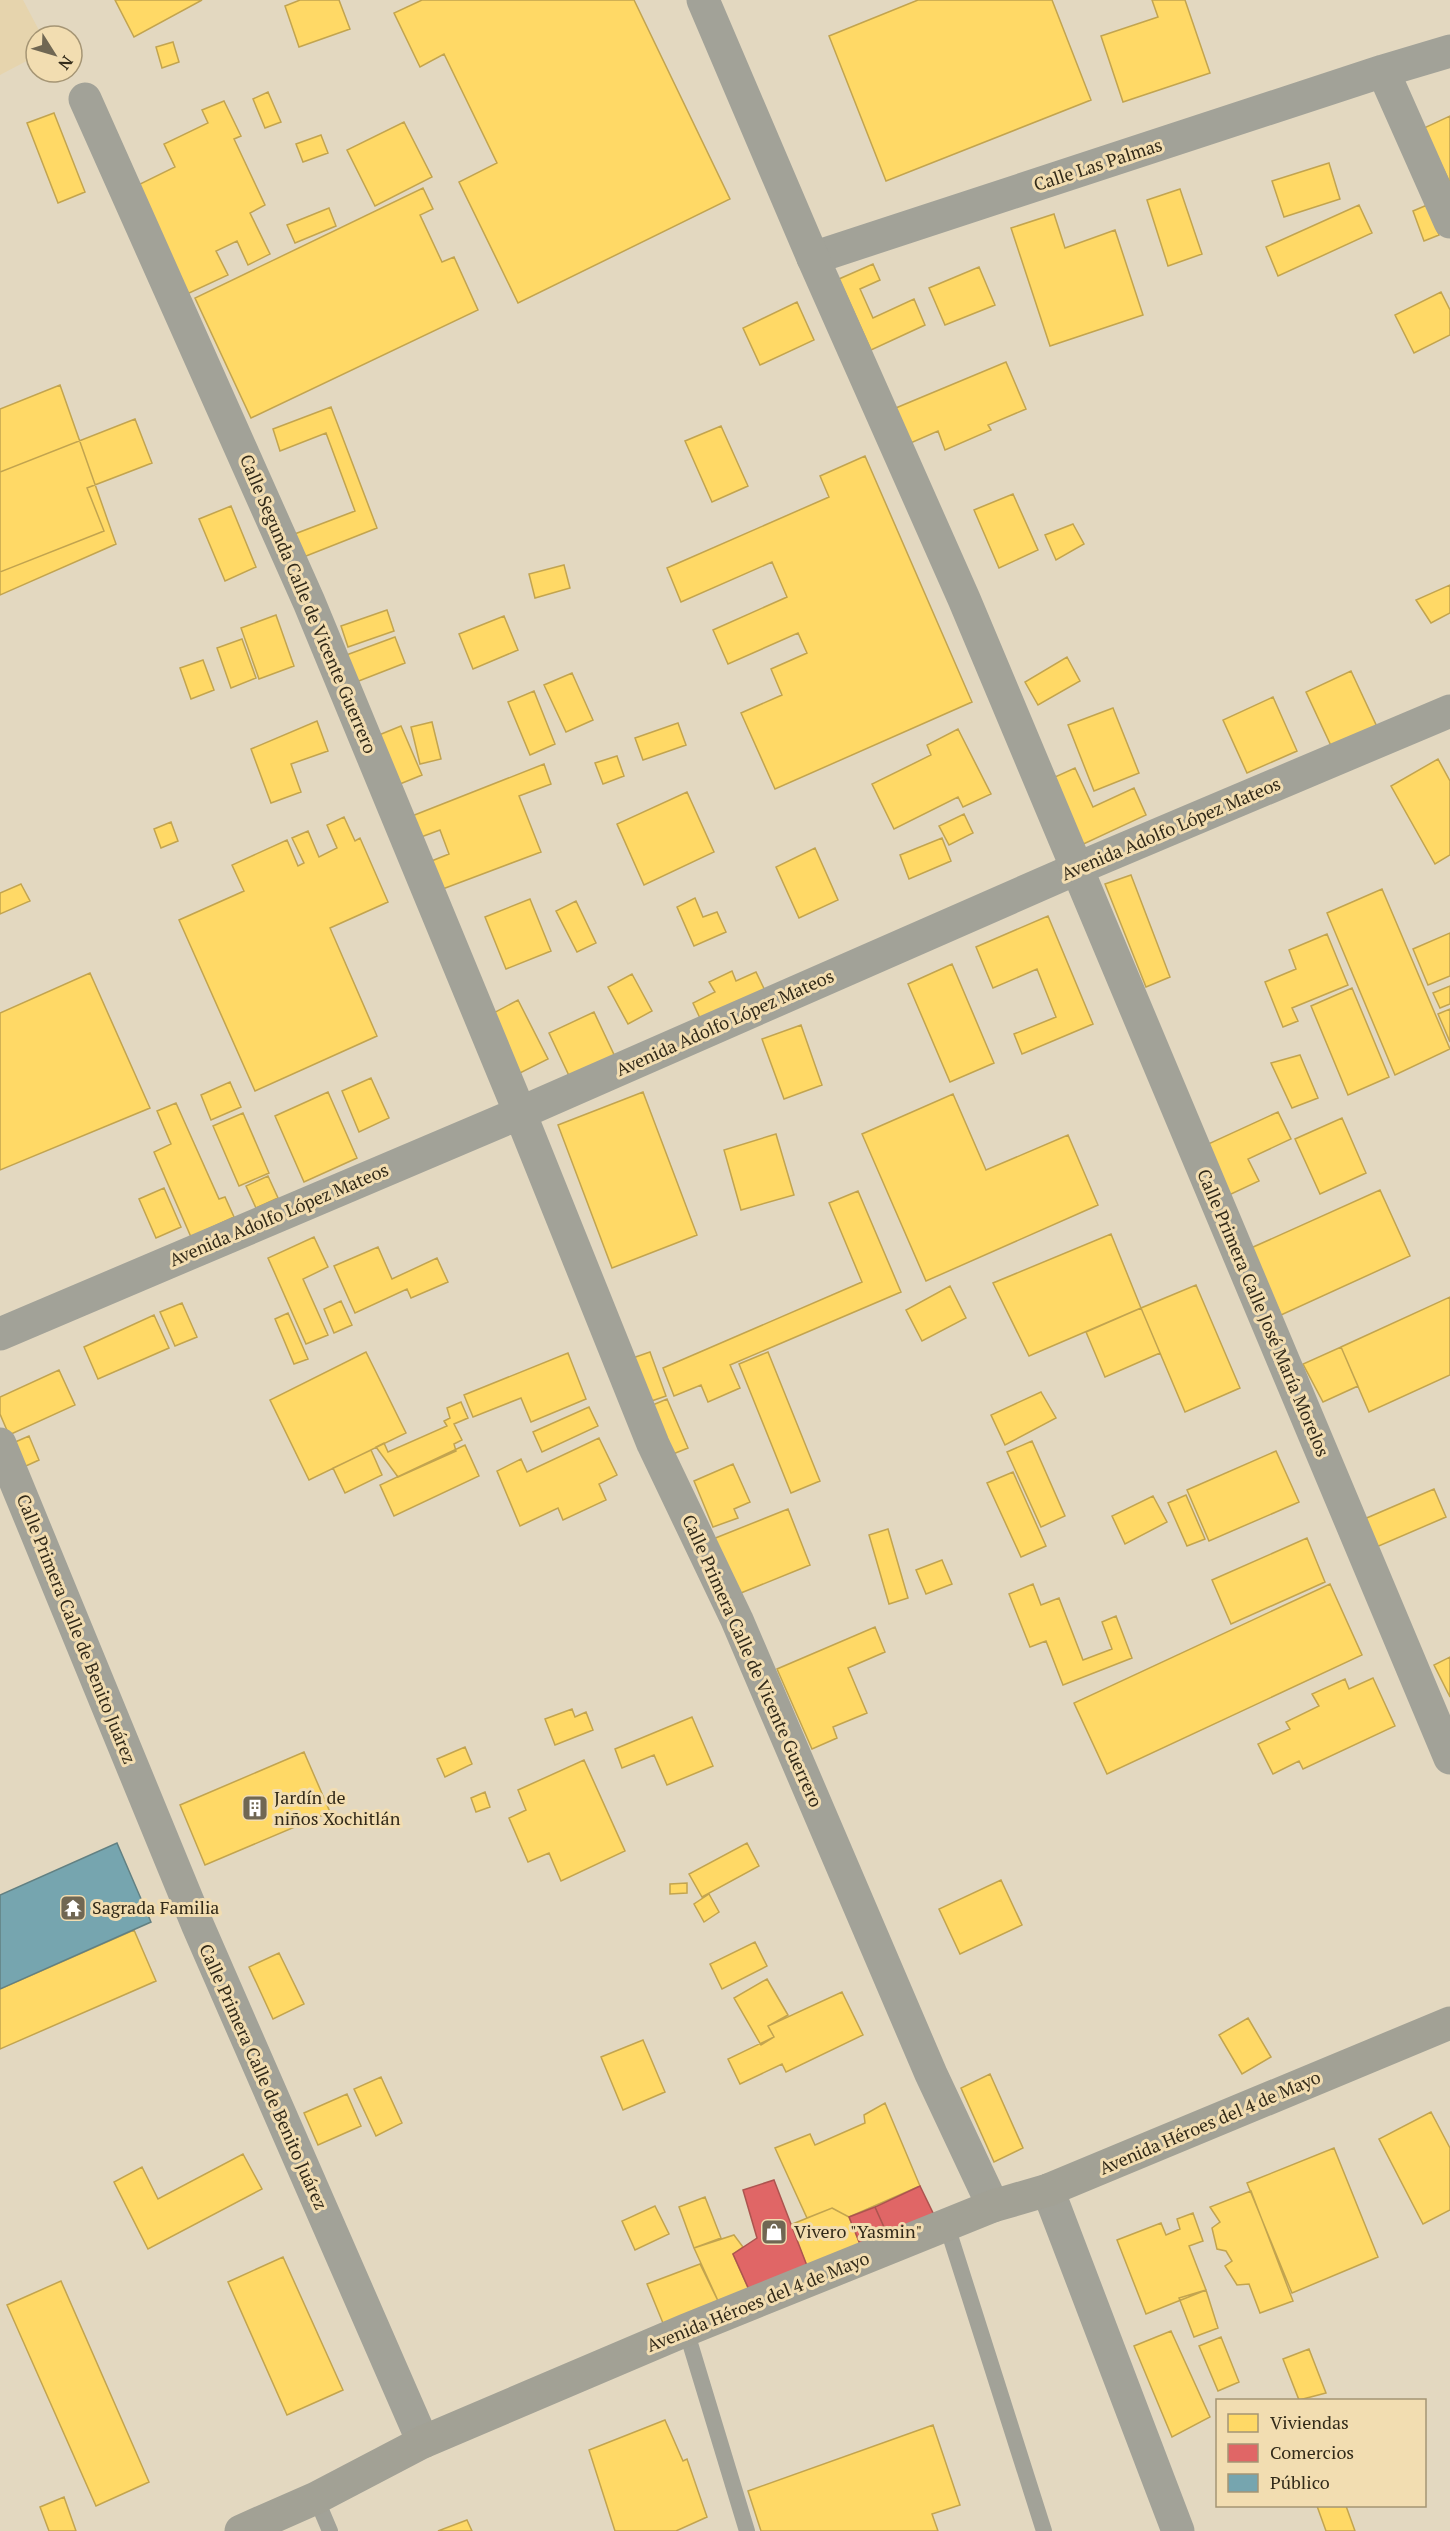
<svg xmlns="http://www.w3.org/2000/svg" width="1450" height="2531" font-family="'PT Serif',serif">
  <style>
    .built { fill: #e6d4ad }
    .homes { fill: #ffd966; stroke: #c2a44f; stroke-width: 1.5 }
    .shops { fill: #e06666; stroke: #ac544f; stroke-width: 1.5 }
    .public { fill: #76a5af; stroke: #628082; stroke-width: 1.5 }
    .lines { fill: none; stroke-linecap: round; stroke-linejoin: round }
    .service { stroke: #a2a298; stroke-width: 16 }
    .minor { stroke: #a2a298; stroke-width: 33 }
    .tertiary { stroke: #a2a298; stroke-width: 33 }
    .secondary { stroke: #a2a195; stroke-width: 33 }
    .labels { text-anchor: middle; stroke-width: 6; stroke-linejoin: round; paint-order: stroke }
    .street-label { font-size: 18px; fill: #322a19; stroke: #f2ddb1 }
    .poi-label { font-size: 18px; fill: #322a19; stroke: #f2ddb1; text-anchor: start }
  </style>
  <rect width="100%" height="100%" fill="#e3d8c0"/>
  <path class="built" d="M0,0H23L42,36H36V56L0,75Z"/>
  <path class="homes" d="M115,0H202L134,37Z
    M300,0H339L350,29L299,47L285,6Z
    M422,0H634L730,199L518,303L459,182L497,163L444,54L420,67L394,13Z
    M918,0H1052L1091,100L886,181L829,36Z
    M1152,0H1185L1210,73L1123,102L1101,36L1158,17Z
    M173,42L179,62L162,68L156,47Z
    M268,92L281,122L265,128L253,99Z
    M224,101L241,136L234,139L265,205L250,213L270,254L248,265L237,241L216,251L228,275L187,294L136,186L175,167L164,144L208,123L202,110Z
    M54,113L85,192L58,203L27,123Z
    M1450,116V183L1424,128Z
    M404,122L432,177L375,206L347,150Z
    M321,135L328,153L303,162L296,144Z
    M1329,163L1340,199L1284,217L1272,181Z
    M423,188L433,209L420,215L442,262L454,257L478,310L251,418L195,298Z
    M1180,189L1202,254L1168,266L1147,200Z
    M1359,205L1372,233L1278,276L1266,247Z
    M1427,205L1439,235L1424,241L1413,211Z
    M329,208L336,226L295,243L287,225Z
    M1054,214L1065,248L1115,230L1143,315L1050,346L1011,228Z
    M873,264L880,280L860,289L873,318L914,299L925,325L871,350L839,279Z
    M979,267L995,305L945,325L929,288Z
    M1441,292L1450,310V335L1414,353L1395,315Z
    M797,302L814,340L760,365L743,328Z
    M1006,362L1026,409L988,425L991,430L945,450L938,431L906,445L891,410Z
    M60,385L116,544L0,595V409Z
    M331,407L377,528L301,558L292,535L355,511L326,433L280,451L273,429Z
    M135,419L152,463L87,488L104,531L0,572V472Z
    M721,426L748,486L712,502L685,441Z
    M865,456L972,702L775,789L741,713L782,695L771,669L807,653L798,633L728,664L713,630L787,597L772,562L681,602L667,568L829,497L820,476Z
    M1013,494L1038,550L999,568L974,510Z
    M231,506L256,567L225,581L199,519Z
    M1073,524L1084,544L1056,560L1045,535Z
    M564,565L570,588L535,598L529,574Z
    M1450,585V613L1431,623L1416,600Z
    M387,610L394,631L348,647L341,626Z
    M276,615L294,666L259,679L241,628Z
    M504,616L518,650L473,669L459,634Z
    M395,637L405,663L351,684L341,657Z
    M242,639L256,678L231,688L217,648Z
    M1067,657L1080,681L1038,705L1025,682Z
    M203,660L214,690L191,699L180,668Z
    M1351,671L1378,729L1333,750L1306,692Z
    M572,673L593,720L566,732L544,685Z
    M534,691L555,744L530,755L508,702Z
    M1273,697L1297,751L1247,773L1223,720Z
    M1113,708L1139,773L1094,791L1068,725Z
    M317,721L328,751L291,764L301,792L271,803L251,749Z
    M432,722L441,759L420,764L411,727Z
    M678,723L686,745L643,760L635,738Z
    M401,726L422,775L395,786L374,737Z
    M958,729L991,794L963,807L958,797L894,829L872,784L931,755L927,745Z
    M617,756L624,776L603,784L595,763Z
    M1438,759L1450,781V855L1435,864L1391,786Z
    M544,764L551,784L519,796L541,852L440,890L429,862L449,854L440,830L421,837L412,816Z
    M1075,768L1093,807L1134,788L1146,815L1077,847L1046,781Z
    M687,792L714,852L644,885L617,824Z
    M964,814L973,833L949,845L939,826Z
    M344,817L355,841L360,838L388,902L330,928L377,1036L255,1091L179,920L244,891L232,865L287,840L298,866L304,863L292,838L308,831L319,857L337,848L327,825Z
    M171,822L178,841L161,848L154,829Z
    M942,838L951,861L909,879L900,855Z
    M815,848L838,900L799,918L776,867Z
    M1131,875L1170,977L1146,987L1105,884Z
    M21,884L30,901L0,914V893Z
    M1382,889L1450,1049L1395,1075L1327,913Z
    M695,898L703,917L717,912L726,932L694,946L677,907Z
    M530,899L551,951L506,969L485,917Z
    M576,901L596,943L577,952L556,911Z
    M1048,916L1093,1024L1022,1054L1014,1034L1056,1017L1037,969L993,988L976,947Z
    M1450,933V976L1428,985L1413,949Z
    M1327,934L1348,985L1292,1008L1298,1021L1283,1027L1265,982L1296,969L1289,950Z
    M952,964L994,1063L950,1082L908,984Z
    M732,971L736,981L756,972L769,999L705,1029L693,1003L715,992L709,982Z
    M90,973L150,1108L0,1170V1013Z
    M632,974L652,1011L628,1024L608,987Z
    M1450,986V1004L1440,1008L1433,993Z
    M1352,988L1389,1077L1348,1095L1311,1006Z
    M518,1000L548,1059L516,1075L486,1017Z
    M1450,1009V1042L1438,1014Z
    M594,1012L617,1061L572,1082L549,1033Z
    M801,1025L822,1085L784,1099L762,1039Z
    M1300,1055L1318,1098L1292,1108L1271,1063Z
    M371,1078L389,1118L359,1132L342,1091Z
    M230,1082L241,1107L211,1120L201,1095Z
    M328,1092L357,1158L304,1182L275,1116Z
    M643,1092L697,1235L612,1268L558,1125Z
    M953,1094L986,1170L1068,1135L1098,1205L926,1281L862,1134Z
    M176,1103L219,1199L225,1197L234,1217L191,1237L154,1152L171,1144L157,1111Z
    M1278,1112L1291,1139L1248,1159L1259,1181L1229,1195L1206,1145Z
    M243,1113L269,1173L239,1186L213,1126Z
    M1342,1118L1366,1173L1320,1194L1295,1139Z
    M776,1134L794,1195L741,1210L724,1150Z
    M268,1176L278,1198L256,1208L246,1186Z
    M164,1188L181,1227L156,1238L139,1199Z
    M1380,1190L1410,1256L1281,1315L1251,1248Z
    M858,1191L901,1292L730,1365L740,1388L708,1402L701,1385L674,1396L663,1368L862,1282L829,1203Z
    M1111,1234L1141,1308L1029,1356L993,1283Z
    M314,1237L328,1267L303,1279L328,1335L306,1344L268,1258Z
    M378,1247L392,1279L437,1258L448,1282L411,1298L407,1289L355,1313L334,1266Z
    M1196,1285L1240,1388L1185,1412L1141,1308Z
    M950,1286L966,1318L922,1341L906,1310Z
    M1450,1297V1375L1369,1412L1341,1347Z
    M341,1301L352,1325L334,1333L324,1309Z
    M182,1303L197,1337L175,1346L160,1312Z
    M1141,1308L1160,1353L1105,1377L1086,1332Z
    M288,1313L308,1359L294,1364L275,1319Z
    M154,1315L169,1348L98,1379L84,1347Z
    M1341,1347L1358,1386L1323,1402L1303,1364Z
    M366,1352L406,1433L309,1480L270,1400Z
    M650,1352L666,1396L640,1405L624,1361Z
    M768,1352L820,1481L791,1493L739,1364Z
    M568,1353L586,1399L531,1422L521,1398L473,1417L464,1395Z
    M59,1370L75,1405L9,1435L0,1414V1397Z
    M1041,1392L1056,1418L1005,1445L991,1415Z
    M667,1399L688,1448L663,1458L643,1409Z
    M461,1402L468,1418L454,1424L462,1440L454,1444L456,1451L398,1477L376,1447L384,1443L388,1452L447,1426L444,1421L450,1418L447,1408Z
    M589,1407L598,1426L542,1452L533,1432Z
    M29,1436L39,1460L17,1470L6,1446Z
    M599,1438L617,1475L599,1484L606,1500L563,1520L558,1508L520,1526L497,1471L521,1459L527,1472Z
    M1032,1441L1065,1516L1041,1527L1007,1452Z
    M465,1445L479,1476L394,1516L380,1485Z
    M371,1450L382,1475L345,1493L333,1468Z
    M1276,1451L1299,1502L1209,1541L1187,1490Z
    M733,1464L750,1502L734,1509L738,1518L713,1527L694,1481Z
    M1013,1472L1046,1546L1021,1557L987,1483Z
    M1434,1489L1446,1517L1374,1548L1362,1520Z
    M1186,1495L1205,1539L1187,1546L1168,1503Z
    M1153,1496L1167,1522L1125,1544L1112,1516Z
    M788,1509L810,1565L736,1595L713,1539Z
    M888,1529L908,1598L889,1604L869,1535Z
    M1307,1538L1325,1582L1231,1624L1212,1580Z
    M942,1560L952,1584L926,1594L916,1570Z
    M1033,1584L1041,1605L1059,1598L1083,1660L1112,1649L1102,1622L1116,1616L1132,1658L1063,1685L1046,1641L1030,1647L1009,1594Z
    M1330,1584L1362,1655L1107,1774L1074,1703Z
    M875,1627L885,1652L848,1668L867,1713L833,1727L837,1738L812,1749L777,1669Z
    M1450,1657V1697L1434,1665Z
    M1373,1678L1395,1726L1303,1769L1299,1761L1273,1774L1258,1744L1290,1729L1286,1722L1319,1706L1312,1694L1345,1679L1349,1689Z
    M572,1709L575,1717L586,1712L593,1730L555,1745L545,1719Z
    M692,1717L713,1766L667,1785L654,1755L622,1768L615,1749Z
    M465,1747L472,1764L445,1777L437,1759Z
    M304,1752L330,1812L205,1865L180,1805Z
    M584,1760L625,1851L561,1881L549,1853L528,1862L509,1818L526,1810L518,1790Z
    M485,1792L490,1807L476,1812L471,1798Z
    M747,1843L759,1866L702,1897L689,1874Z
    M1001,1880L1022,1925L960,1954L939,1909Z
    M687,1883V1893L670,1894V1884Z
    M709,1894L719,1912L704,1922L694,1904Z
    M134,1930L156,1981L0,2049V1989Z
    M755,1942L767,1966L722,1989L710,1964Z
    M279,1953L304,2004L273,2019L249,1967Z
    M767,1979L788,2015L768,2026L774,2037L761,2045L734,1998Z
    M842,1992L863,2035L786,2072L782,2064L740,2084L728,2059L774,2037L768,2026Z
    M1248,2018L1271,2057L1242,2074L1219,2035Z
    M643,2040L665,2092L623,2110L601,2057Z
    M990,2074L1023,2148L994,2162L961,2088Z
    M381,2077L402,2123L376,2136L354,2089Z
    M347,2094L361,2126L318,2145L304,2113Z
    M885,2103L920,2186L849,2217L832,2208L807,2218L775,2148L810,2134L815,2145L865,2123L864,2115Z
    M1431,2112L1450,2148V2210L1423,2224L1379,2139Z
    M1334,2148L1378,2257L1292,2293L1247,2183Z
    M243,2154L262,2189L148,2249L114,2182L142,2167L158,2199Z
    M1251,2191L1293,2301L1260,2313L1249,2284L1237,2285L1225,2266L1232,2261L1226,2251L1217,2249L1212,2228L1220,2222L1210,2207Z
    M705,2197L721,2238L694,2248L679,2207Z
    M655,2206L669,2234L635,2250L622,2221Z
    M832,2208L849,2217L862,2249L809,2271L790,2225Z
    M1193,2213L1203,2241L1189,2246L1206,2290L1146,2314L1117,2240L1161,2223L1166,2235L1180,2229L1177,2219Z
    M734,2235L743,2247L733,2254L750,2292L719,2303L694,2248Z
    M283,2257L343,2390L287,2415L228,2282Z
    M700,2264L719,2303L665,2328L647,2284Z
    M61,2281L149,2482L96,2506L7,2305Z
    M1206,2290L1218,2328L1194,2337L1179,2298Z
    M1171,2331L1210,2417L1172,2437L1134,2346Z
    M1221,2337L1239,2382L1218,2391L1199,2346Z
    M1309,2349L1326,2393L1299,2400L1283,2359Z
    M665,2420L683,2461L687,2459L707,2517L676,2531H615L589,2450Z
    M933,2425L960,2505L932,2514L938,2531H761L748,2491Z
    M64,2497L76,2531H49L40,2507Z
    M1317,2506H1346L1355,2531H1326Z
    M467,2520L472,2531H438Z"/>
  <path class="shops" d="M774,2180L809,2271L750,2292L733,2254L757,2238L743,2190Z
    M920,2186L934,2215L888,2236L875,2207Z
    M875,2207L888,2236L862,2249L849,2217Z"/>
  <path class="public" d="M117,1843L151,1922L0,1989V1895Z"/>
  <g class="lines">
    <path class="service" d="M947,2226L1044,2531
      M686,2330L747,2531
      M316,2498L330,2531"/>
    <path class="minor" d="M1383,71L1450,222
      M85,99L309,602L520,1113L653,1444L737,1620L931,2074L993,2206
      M813,258L1383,71L1450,51
      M0,1334L520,1113L1076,869L1450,711
      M0,1444L198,1926L423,2442
      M1048,2190L1178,2531"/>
    <path class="tertiary" d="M703,0L813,258L964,599L1450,1758"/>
    <path class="secondary" d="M241,2531L316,2498L423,2442L686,2330L993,2206L1048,2190L1450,2023"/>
  </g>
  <defs>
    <symbol id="building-square" viewBox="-11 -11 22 22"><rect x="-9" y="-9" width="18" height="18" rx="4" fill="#706753" stroke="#f2ddb1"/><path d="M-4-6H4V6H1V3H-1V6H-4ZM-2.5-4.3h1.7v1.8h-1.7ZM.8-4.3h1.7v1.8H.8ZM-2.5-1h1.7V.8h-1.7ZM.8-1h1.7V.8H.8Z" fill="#fff"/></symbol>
    <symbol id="temple-square" viewBox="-11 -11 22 22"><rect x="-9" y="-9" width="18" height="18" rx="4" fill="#706753" stroke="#f2ddb1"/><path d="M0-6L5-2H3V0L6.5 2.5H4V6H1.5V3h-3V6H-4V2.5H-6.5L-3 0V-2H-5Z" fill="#fff"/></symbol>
    <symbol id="shop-square" viewBox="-11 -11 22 22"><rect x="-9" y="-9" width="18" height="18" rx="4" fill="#706753" stroke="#f2ddb1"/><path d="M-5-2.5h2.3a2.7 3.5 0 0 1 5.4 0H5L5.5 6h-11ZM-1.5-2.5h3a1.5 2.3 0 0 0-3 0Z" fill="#fff"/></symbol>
  </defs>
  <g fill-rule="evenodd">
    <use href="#building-square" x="240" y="1793" width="30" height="30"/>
    <use href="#temple-square" x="58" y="1893" width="30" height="30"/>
    <use href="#shop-square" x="759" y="2217" width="30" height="30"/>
  </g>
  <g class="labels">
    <g class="street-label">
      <text transform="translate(1098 165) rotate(-18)" y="6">Calle Las Palmas</text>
      <text transform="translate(308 604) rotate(67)" y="6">Calle Segunda Calle de Vicente Guerrero</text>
      <text transform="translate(1171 829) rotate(-23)" y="6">Avenida Adolfo López Mateos</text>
      <text transform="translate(725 1023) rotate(-24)" y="6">Avenida Adolfo López Mateos</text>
      <text transform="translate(279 1215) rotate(-23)" y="6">Avenida Adolfo López Mateos</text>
      <text transform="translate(1263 1313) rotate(67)" y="6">Calle Primera Calle José María Morelos</text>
      <text transform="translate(76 1629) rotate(68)" y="6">Calle Primera Calle de Benito Juárez</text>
      <text transform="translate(752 1661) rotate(66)" y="6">Calle Primera Calle de Vicente Guerrero</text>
      <text transform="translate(263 2077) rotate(66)" y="6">Calle Primera Calle de Benito Juárez</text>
      <text transform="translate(1210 2123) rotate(-23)" y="6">Avenida Héroes del 4 de Mayo</text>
      <text transform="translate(758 2302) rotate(-22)" y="6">Avenida Héroes del 4 de Mayo</text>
    </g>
    <g class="poi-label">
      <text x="274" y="1804">Jardín de<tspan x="274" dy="21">niños Xochitlán</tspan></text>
      <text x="92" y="1914">Sagrada Familia</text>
      <text x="794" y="2238">Vivero "Yasmin"</text>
    </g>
  </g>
  <rect x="1216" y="2399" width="210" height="108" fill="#f2ddb1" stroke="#a59574" stroke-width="1.5"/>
  <rect x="1228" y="2414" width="30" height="18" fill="#ffd966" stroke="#a59574" stroke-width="1.5"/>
  <text x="1270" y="2429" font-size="18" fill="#322a19">Viviendas</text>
  <rect x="1228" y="2444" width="30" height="18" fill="#e06666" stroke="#a59574" stroke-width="1.5"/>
  <text x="1270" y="2459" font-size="18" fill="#322a19">Comercios</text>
  <rect x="1228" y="2474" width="30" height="18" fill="#76a5af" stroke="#a59574" stroke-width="1.5"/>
  <text x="1270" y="2489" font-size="18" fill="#322a19">Público</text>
  <g transform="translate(54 54) rotate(127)"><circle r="28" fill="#f2ddb1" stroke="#a59574" stroke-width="1.5"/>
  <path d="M0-4.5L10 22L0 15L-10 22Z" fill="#706753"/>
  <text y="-9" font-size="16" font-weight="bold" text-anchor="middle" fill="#322a19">N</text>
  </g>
</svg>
